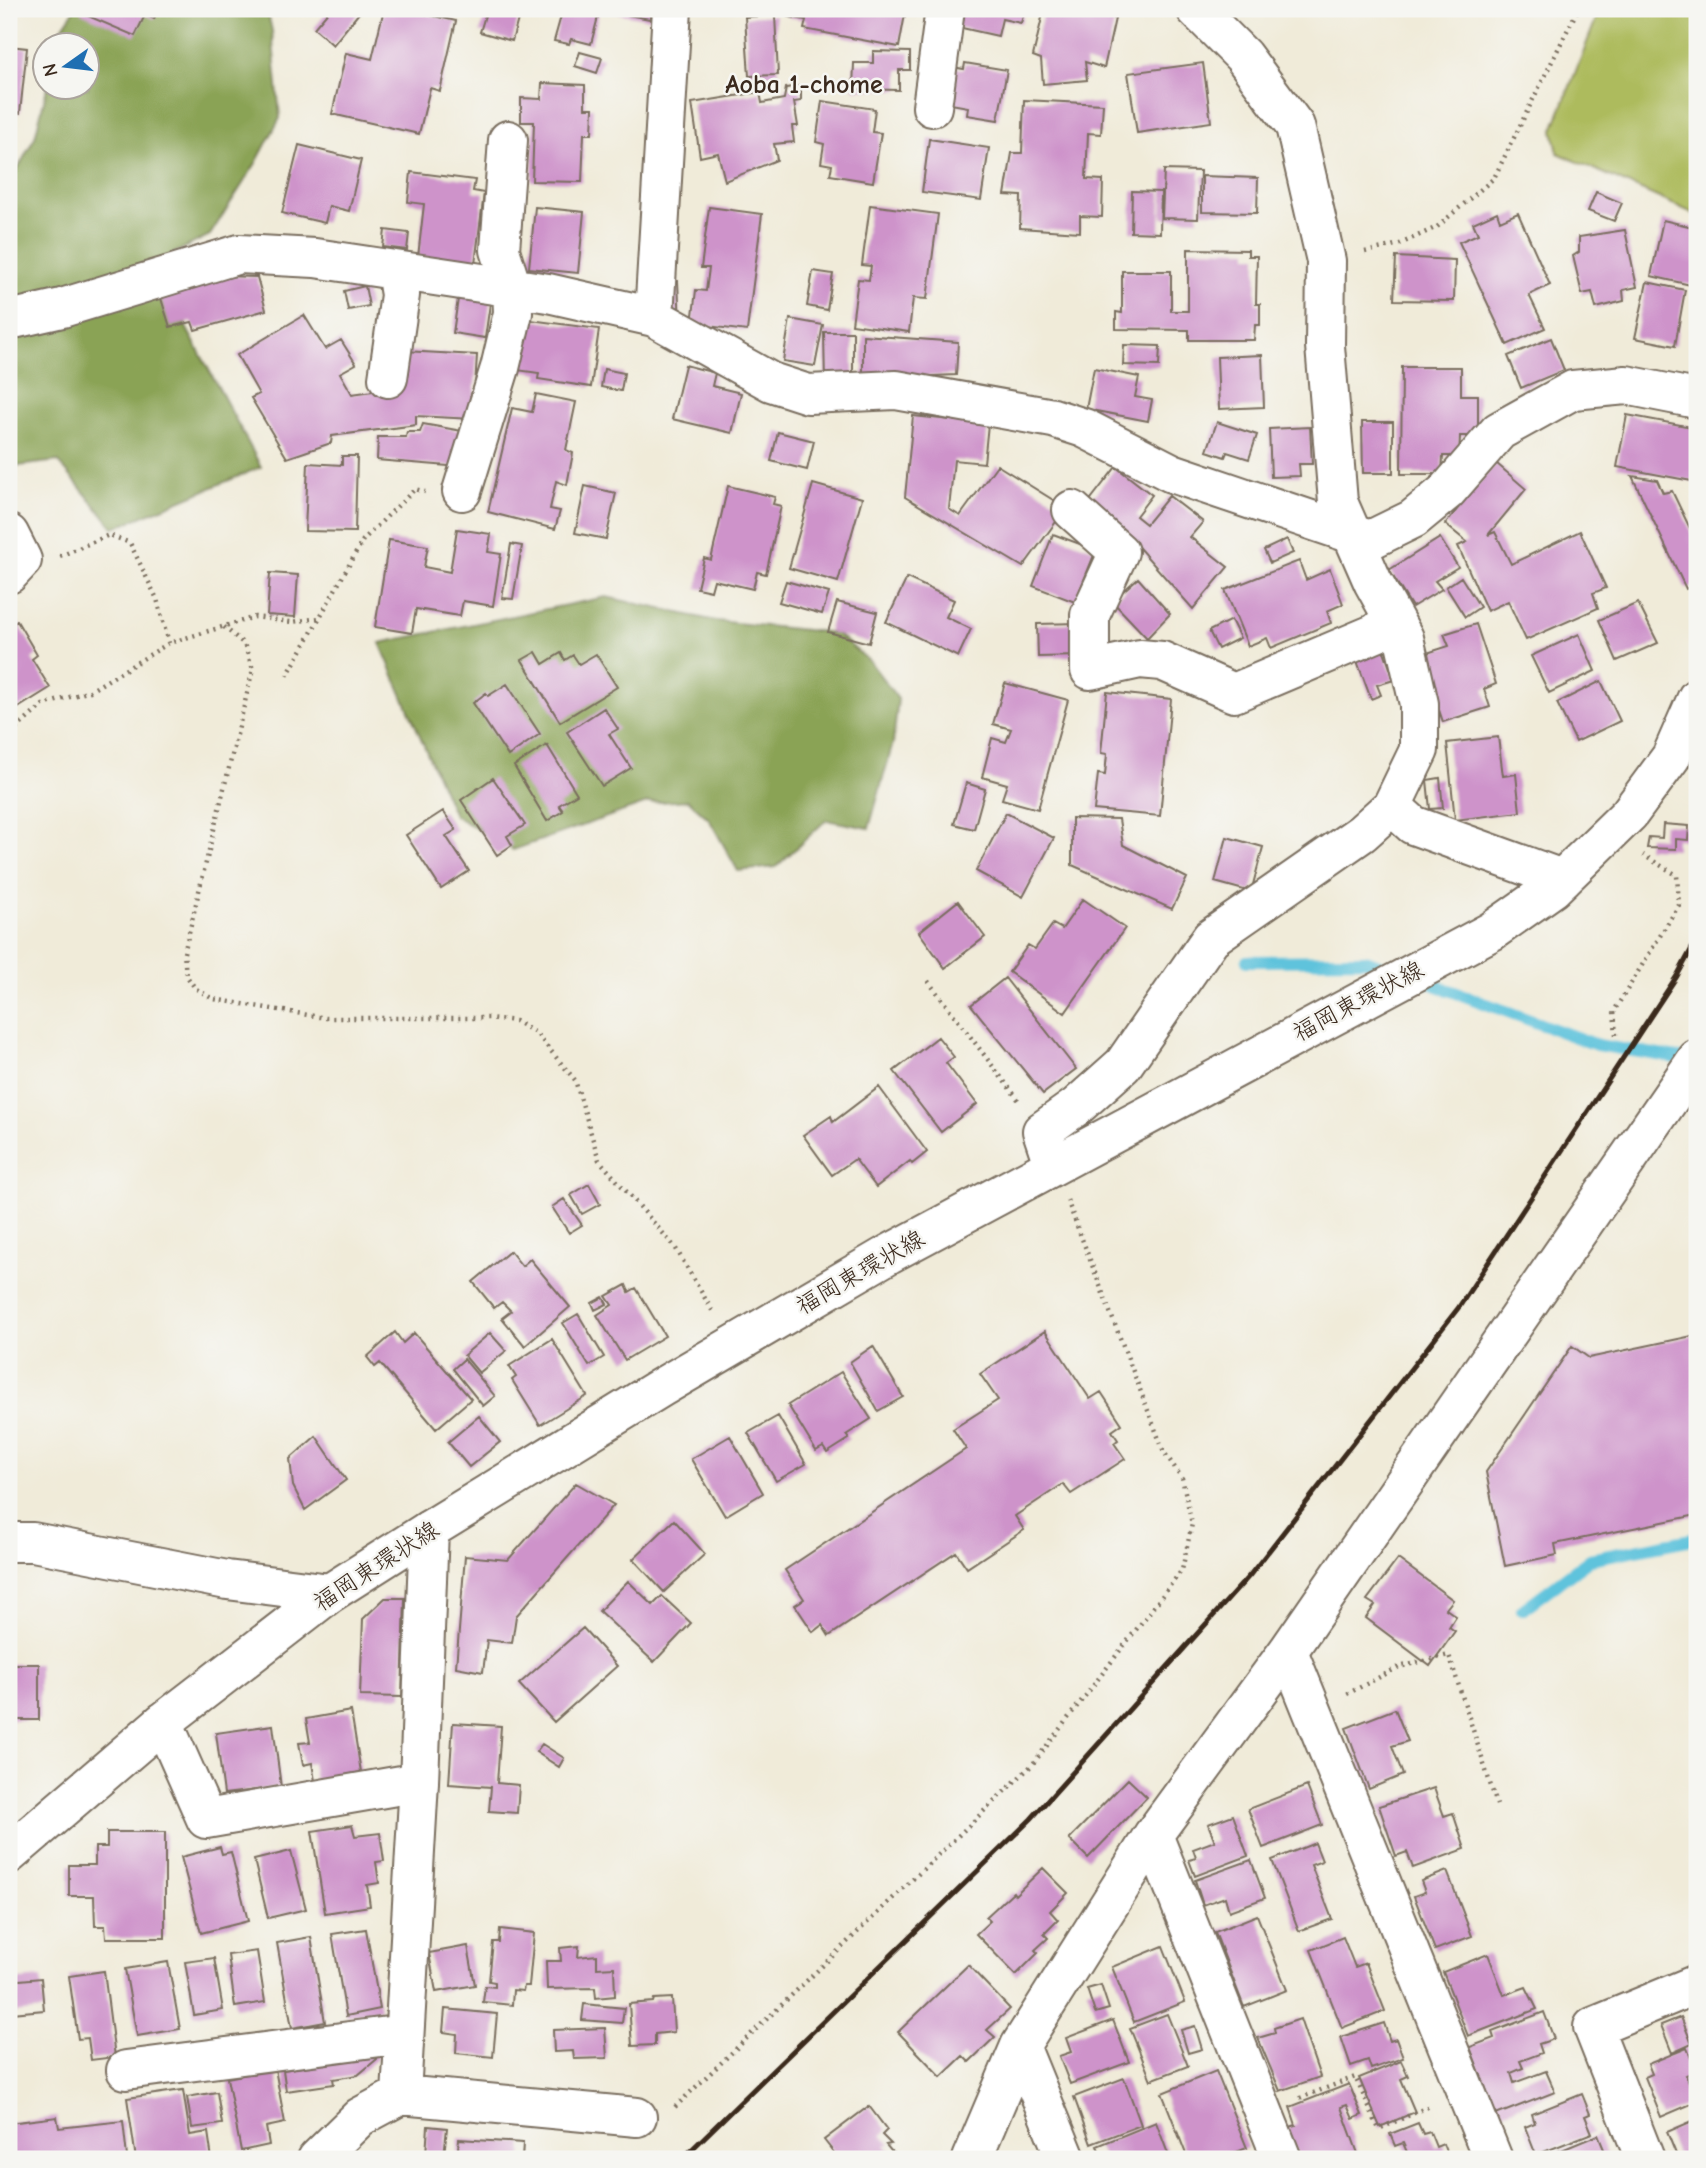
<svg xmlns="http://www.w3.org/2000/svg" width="1706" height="2168" font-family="'Comic Neue','Klee One',sans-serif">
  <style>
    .green { fill: #adbb5d; stroke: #74723e; stroke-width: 2 }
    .forest { fill: #8aa354; stroke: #626639; stroke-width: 2 }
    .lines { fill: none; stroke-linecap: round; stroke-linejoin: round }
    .stream { stroke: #5ec3dc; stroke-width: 12 }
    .building { fill: #ce93ca }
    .minor-casing { stroke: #7a6e5f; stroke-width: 42 }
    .major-casing { stroke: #7a6e5f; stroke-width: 42 }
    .path { stroke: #7a6e5f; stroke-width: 4.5; stroke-dasharray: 2 5; stroke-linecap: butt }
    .minor { stroke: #fff; stroke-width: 38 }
    .major { stroke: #fff; stroke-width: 38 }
    .rail { stroke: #3b2a1e; stroke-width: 5 }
    .labels { text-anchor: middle; stroke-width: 5; stroke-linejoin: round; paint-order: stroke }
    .street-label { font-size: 24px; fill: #3b2a1e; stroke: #f6f6f2 }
    .neighbourhood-label { font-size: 26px; font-weight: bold; fill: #3b2a1e; stroke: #f6f6f2 }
  </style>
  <rect width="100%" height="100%" fill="#f6f6f2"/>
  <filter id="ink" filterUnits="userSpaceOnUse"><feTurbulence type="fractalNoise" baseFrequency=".0143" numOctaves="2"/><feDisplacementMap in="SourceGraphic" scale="14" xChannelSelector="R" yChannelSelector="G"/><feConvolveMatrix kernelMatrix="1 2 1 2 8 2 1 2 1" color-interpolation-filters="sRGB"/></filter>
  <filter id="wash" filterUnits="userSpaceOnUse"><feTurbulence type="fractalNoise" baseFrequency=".00686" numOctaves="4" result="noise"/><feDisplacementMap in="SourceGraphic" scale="28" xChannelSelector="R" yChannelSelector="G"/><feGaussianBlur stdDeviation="1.57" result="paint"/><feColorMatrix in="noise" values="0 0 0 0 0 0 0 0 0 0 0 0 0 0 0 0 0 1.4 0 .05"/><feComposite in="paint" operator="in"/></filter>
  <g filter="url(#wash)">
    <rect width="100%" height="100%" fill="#f0ebd9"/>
    <path class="green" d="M1600,9H1697V215L1558,153L1553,130Z"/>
    <path class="forest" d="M75,9H267L272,31L280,118L256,163L210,235L172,254L186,327L261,467L114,528L58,461L9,467V178L14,176L35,137L47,88H88V46L57,45L61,30Z
      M606,597L716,621L836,633L870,662L898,699L893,743L869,828L826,820L776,867L738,871L709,819L688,800L647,803L513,850L454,815L380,643Z"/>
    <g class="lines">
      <path class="stream" d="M1247,961L1366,960L1398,972
        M1419,979L1597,1045L1689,1060
        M1522,1610L1590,1559L1697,1538"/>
    </g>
    <g id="blocks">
      <path class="building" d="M83,9H158L154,19L145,15L135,36L81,13Z
        M330,9H355L359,13L333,45L314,28Z
        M384,9H403L456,21L440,91L430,88L419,134L332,114L346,53L372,59Z
        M487,9H507L520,12L512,41L480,32Z
        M563,9H600L591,44L571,39L569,44L554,41Z
        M607,9H651L650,19L606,11Z
        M789,9H906L899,47L804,29L806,20L788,17Z
        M956,9H1025L1021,23L1002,19L998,36L953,26Z
        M1044,9H1095L1116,14L1104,68L1085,62L1087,80L1043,84L1041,59L1033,56Z
        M775,15L778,75L749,76L745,17Z
        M9,46L27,48L20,113L9,112Z
        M873,51L910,52V70H899V90L853,89L854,63H873Z
        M580,52L602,58L597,73L575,66Z
        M965,63L1007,70L998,120L967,115L968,107L940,102L946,66L964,69Z
        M1203,63L1211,122L1137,133L1128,73Z
        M542,83L585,85V108H593L592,134H584L582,182L532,181L534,122H521V98L541,99Z
        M801,86V101L794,102L798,126H792L794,142L774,144L777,160L725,181L718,153L700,157L692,103L760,92L762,103L784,99L786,88Z
        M1024,100L1103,104L1101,134L1088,133L1086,179L1103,180L1102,217L1080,216V232L1020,228L1021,196L1005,195L1012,153H1022Z
        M822,101L875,109L872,132L881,133L873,182L830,175L832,165L821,163L824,144L816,142Z
        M929,139L989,148L981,200L922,192Z
        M299,145L361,160L349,211L329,206L325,223L282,213Z
        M1164,170L1200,171L1198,219L1162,218Z
        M411,172L475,180L473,191L484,193L475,264L418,257L424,204L408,202Z
        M1202,176L1258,178L1257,213L1202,212Z
        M1132,191L1161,192L1160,233L1131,232Z
        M1596,192L1622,203L1614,221L1588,211Z
        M870,205L938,214L927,299L913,298L909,332L852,324L858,279L869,280L871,266L862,265Z
        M535,207L584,212L578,273L529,268Z
        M709,207L762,214L747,331L692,324L696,290L706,291L709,268H701Z
        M1497,212L1500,221L1518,213L1550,285L1529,295L1545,328L1507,345L1459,242L1478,234L1473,223Z
        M1663,220L1697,228L1695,286L1651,276Z
        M385,230L409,233L407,250L383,247Z
        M1625,230L1637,287L1623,290L1624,301L1596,308L1592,292L1582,294L1573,256L1579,252V237Z
        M1188,249L1248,250V256H1257L1256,304H1260V325H1255L1254,340H1189V330L1116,329V312L1122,313V271H1171V311H1188Z
        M1396,257L1455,260L1454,301L1394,300Z
        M813,271L833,274L827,310L807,306Z
        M220,276L257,277L266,310L195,330L192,322L170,327L159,292Z
        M661,280L678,281L680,324Z
        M1647,282L1685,290L1675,346L1635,338Z
        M365,286L369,306L348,310L344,291Z
        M459,292L491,297L485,338L453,333Z
        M304,315L325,349L341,340L356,364L340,373L352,394L402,387L404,351L477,355L473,419L416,416V425L332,436L331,443L287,458L251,398L259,394L237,355Z
        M523,319L599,329L591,387L538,379L539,373L517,370Z
        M790,319L823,325L815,366L783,361Z
        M824,332H853V384L825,385Z
        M863,335L958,342L956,375L863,379Z
        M1551,338L1564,370L1521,388L1508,356Z
        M1124,345L1160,346L1159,366L1123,365Z
        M1262,355L1264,407L1219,409L1217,357Z
        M685,365L715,373L712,386L741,393L732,433L672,419Z
        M1402,367H1461V395H1478V436H1460L1459,456H1443L1442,474H1401Z
        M1094,368L1139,377L1135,397L1152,400L1148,421L1086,409Z
        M604,369L624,373L621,391L601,387Z
        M536,394L576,402L566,450L573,453L567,485L556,481L550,509L560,511L555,529L488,512L512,408L532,412Z
        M1627,415L1697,428V482L1617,467Z
        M913,416L988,424L984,463L954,460L949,509L960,516L997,465L1066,508L1023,567L905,497Z
        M1217,422L1257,435L1249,459L1227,452L1225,457L1207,451Z
        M1362,422H1393V473H1363Z
        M423,424L468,432L460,467L377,460L378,437H406L407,432H420Z
        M1310,427L1312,464H1299L1300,476L1271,477L1269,429Z
        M778,432L814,441L807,470L771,461Z
        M342,456H357L355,532L305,531L308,463L342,465Z
        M1496,463L1526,489L1488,535L1495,532L1511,564L1580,531L1606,588L1593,593L1598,608L1526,640L1508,601L1487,611L1458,546L1467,542L1445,524Z
        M1116,467L1152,495L1136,516L1146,524L1169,496L1203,522L1190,537L1228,567L1193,609L1125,532L1088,503Z
        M1632,476L1657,480L1663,493L1672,491L1697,543V584L1686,589Z
        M813,484L862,498L838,582L789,568Z
        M585,486L616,493L606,539L575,533Z
        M728,486L775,497L773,504L781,506L766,574L757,572L753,589L714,580L711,591L697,588L704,558L711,560Z
        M457,529L491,534L488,552L501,554L493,606L463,601L460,616L416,609L412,633L375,627L389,540L428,546L424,567L450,572Z
        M1053,534L1096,550L1075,602L1033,586Z
        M1440,538L1458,567L1435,581L1442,589L1412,607L1389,570Z
        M1287,539L1293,553L1270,563L1264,550Z
        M511,544L522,546L513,599L502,598Z
        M1299,561L1306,580L1330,569L1343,604L1327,611L1331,623L1271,648L1267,638L1248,646L1225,590Z
        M270,573L298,575L295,617L267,615Z
        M1461,577L1480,607L1465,617L1446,587Z
        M907,578L954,600L946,617L971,629L958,657L886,622Z
        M1138,578L1170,614L1147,638L1112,601Z
        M786,581L829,593L822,614L779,602Z
        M837,602L877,612L869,643L828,632Z
        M1638,603L1658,643L1617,661L1599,620Z
        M1231,620L1240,638L1218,649L1209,631Z
        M17,621L37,655L32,659L50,688L13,711L9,704V626Z
        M1079,623L1080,656L1038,657L1037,624Z
        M1476,624L1496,684L1484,689L1490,707L1443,722L1421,655L1449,646L1444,634Z
        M1579,634L1595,671L1549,693L1531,656Z
        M1383,648L1394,680L1377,685L1381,695L1371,699L1356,658Z
        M536,652L543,664L561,653L565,660L573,655L579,664L596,654L617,687L560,722L522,660Z
        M1601,681L1620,721L1576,742L1557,703Z
        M1005,683L1068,700L1038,809L1002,799L1007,784L982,777L992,738L1006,742L1011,729L993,724Z
        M507,684L540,734L508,756L473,703L486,693L488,696Z
        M1107,692L1171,699L1160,816L1094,810L1098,774L1105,775L1107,754L1101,753Z
        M604,708L618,729L609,734L631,768L602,786L567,732Z
        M1498,737L1503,776L1516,774L1520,812L1455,820L1447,743Z
        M547,745L577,794L559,805L563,811L547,821L514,766Z
        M493,778L525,825L507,836L512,845L497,855L461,800Z
        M1440,778L1443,808L1430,809L1427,780Z
        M966,783L985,789L974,829L954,824Z
        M443,811L456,830L446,836L469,871L441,889L406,835Z
        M1006,813L1054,838L1023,897L976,871Z
        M1072,818L1119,819L1123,845L1187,878L1172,909L1072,865Z
        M1663,824L1689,826L1688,840L1676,839V849L1647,848L1649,837L1662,838Z
        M1227,837L1263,847L1251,892L1215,882Z
        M1083,899L1125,928L1065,1013L1009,972L1028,945L1035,949L1053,924L1062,929Z
        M958,901L985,937L945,968L919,932Z
        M1005,978L1076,1069L1043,1094L971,1005Z
        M938,1037L954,1057L946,1063L977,1104L941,1132L894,1071Z
        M879,1087L927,1152L912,1164L910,1161L876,1187L855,1159L832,1175L803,1135L831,1116L833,1122Z
        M589,1184L600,1204L582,1214L571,1195Z
        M564,1199L582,1225L569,1233L552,1207Z
        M510,1251L522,1266L530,1259L570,1307L525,1346L502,1318L511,1311L502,1302L494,1308L473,1282Z
        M626,1285L629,1292L636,1288L665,1336L625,1360L597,1315L612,1305L606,1296Z
        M603,1297L607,1304L595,1310L592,1303Z
        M578,1314L604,1357L589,1366L563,1323Z
        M1045,1331L1090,1399L1101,1392L1122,1424L1112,1431L1118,1440L1114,1443L1125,1459L1071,1494L1063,1484L1015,1516L1024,1530L967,1568L956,1552L829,1636L822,1625L813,1632L795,1605L804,1599L785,1570L966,1449L953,1429L998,1400L980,1374Z
        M395,1332L403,1343L414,1333L471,1399L436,1429L380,1363L375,1367L367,1357Z
        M490,1333L506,1351L479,1373L464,1355Z
        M1697,1335V1515L1555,1544L1557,1555L1505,1566L1486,1472L1572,1346L1589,1358Z
        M552,1339L587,1396L540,1425L512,1380L516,1377L509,1366Z
        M873,1346L903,1397L878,1411L850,1362Z
        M464,1359L495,1396L483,1406L453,1369Z
        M841,1372L871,1419L846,1435L849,1439L827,1453L823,1447L816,1451L788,1405Z
        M479,1416L500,1442L469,1467L448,1442Z
        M778,1416L806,1464L776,1481L748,1433Z
        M316,1436L346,1480L305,1510L293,1486L290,1459Z
        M730,1436L763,1493L725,1516L691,1459Z
        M576,1483L614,1505L516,1616L512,1643L487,1640L483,1672L456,1667L465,1556L508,1560Z
        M674,1520L705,1554L664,1592L633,1559Z
        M1398,1559L1453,1600L1446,1609L1456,1616L1449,1627L1455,1631L1430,1666L1366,1618L1375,1605L1367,1600Z
        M628,1581L653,1605L662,1596L691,1623L654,1662L599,1611Z
        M385,1598H405L402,1697L360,1696L363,1619Z
        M583,1628L617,1666L554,1722L519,1684Z
        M9,1664H39V1720H9Z
        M1395,1709L1408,1741L1392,1746L1403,1775L1369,1789L1346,1728Z
        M351,1711L361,1772L315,1781L312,1763L303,1765L299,1743L310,1742L306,1719Z
        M453,1723L501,1726L497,1783L519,1785L517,1813L489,1811L491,1787L449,1784Z
        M273,1725L281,1787L224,1794L216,1733Z
        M542,1744L564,1758L559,1767L536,1752Z
        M1128,1779L1147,1797L1088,1858L1069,1839Z
        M1307,1786L1322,1825L1263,1848L1248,1809Z
        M1434,1788L1444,1816L1453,1813L1465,1849L1413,1868L1407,1852L1396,1856L1379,1806Z
        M1233,1815L1248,1856L1195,1876L1189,1860L1196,1858L1193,1849L1215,1841L1208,1824Z
        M352,1825L355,1836L380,1833L384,1861L376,1862L379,1883L367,1885L370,1906L325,1913L312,1831Z
        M107,1832H165V1938H106L105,1926H95L94,1896H69V1865H95V1847H107Z
        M1315,1843L1322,1861L1311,1865L1332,1919L1299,1931L1272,1860Z
        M220,1847L222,1854L231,1852L248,1921L201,1933L181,1857Z
        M291,1851L306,1909L268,1918L254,1860Z
        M1251,1860L1265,1898L1229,1911L1225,1897L1203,1905L1195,1880Z
        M1043,1868L1068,1893L1050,1911L1058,1920L1044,1934L1048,1938L1035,1950L1038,1953L1016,1975L976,1934L990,1921L986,1917L1013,1892L1015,1895Z
        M1447,1871L1472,1936L1435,1950L1414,1896L1425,1892L1421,1881Z
        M1257,1915L1287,1990L1244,2007L1215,1932Z
        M366,1929L380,2009L346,2016L332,1934Z
        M500,1929L534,1933L529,1986H524L523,1991L513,1990L512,2005L483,2002L485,1986L495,1987V1982L489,1981L493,1942H499Z
        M311,1937L325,2022L292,2028L277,1943Z
        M1343,1937L1355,1967L1366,1963L1385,2011L1342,2028L1311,1950Z
        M468,1946L475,1985L436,1992L429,1953Z
        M579,1946L578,1957L597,1955V1968L614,1967L615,1996L596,1998L595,1988L547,1989L546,1961H561L560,1948Z
        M1163,1946L1185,2002L1134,2022L1112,1967Z
        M257,1951L265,2002L235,2007L228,1955Z
        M1488,1954L1504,1995L1526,1987L1537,2009L1468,2036L1443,1972Z
        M214,1958L223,2010L194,2015L185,1962Z
        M168,1962L180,2029L137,2036L125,1969Z
        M968,1965L1010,2009L987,2030L995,2037L969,2062L963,2056L941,2077L898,2032Z
        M104,1971L115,2057L91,2060L88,2038L78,2039L69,1976Z
        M41,1978L44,2010L12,2013L9,1981Z
        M1101,1985L1109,2009L1095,2013L1087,1989Z
        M672,1998L674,2032L655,2034V2045L632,2046L629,2004L653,2002L654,1999Z
        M584,2004L624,2008L622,2023L582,2020Z
        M445,2009L497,2014L493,2057L456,2053L457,2034L443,2032Z
        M1544,2012L1554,2039L1539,2044L1542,2053L1520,2061L1523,2068L1511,2073L1514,2083L1546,2071L1555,2092L1496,2115L1470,2047L1494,2038L1492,2032Z
        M1167,2014L1188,2066L1151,2080L1130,2028Z
        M1681,2017L1692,2044L1672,2053L1661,2025Z
        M1300,2019L1320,2077L1280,2091L1258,2038L1275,2033L1274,2028Z
        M1113,2020L1129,2062L1070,2084L1059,2056L1071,2052L1066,2038Z
        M1384,2023L1390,2041L1396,2039L1403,2058L1371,2069L1368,2060L1351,2066L1341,2037Z
        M1195,2026L1202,2049L1188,2053L1181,2030Z
        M605,2028L607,2058L574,2059L573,2051L554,2052L553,2030Z
        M1687,2048L1696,2071L1686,2075L1696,2102L1661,2117L1645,2077L1652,2074L1648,2064Z
        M377,2053V2059L358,2075L333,2079L334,2084L286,2091L283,2070L302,2067L301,2063Z
        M1401,2061L1408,2076L1401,2079L1415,2112L1380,2127L1359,2078Z
        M275,2069L285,2123L266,2127L269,2145L241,2151L227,2078Z
        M1216,2071L1247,2148L1218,2159H1188L1162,2093Z
        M1124,2078L1141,2125L1091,2144L1074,2097Z
        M1349,2084L1362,2115L1353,2119L1347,2105L1341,2107L1360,2159H1299L1287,2128L1296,2125L1290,2107Z
        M183,2090L190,2135L208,2132L212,2159H136L127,2098Z
        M217,2092L222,2124L192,2128L187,2097Z
        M1582,2094L1590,2114L1585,2116L1592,2133L1536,2155L1525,2127L1535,2123L1532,2114Z
        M869,2106L887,2130L882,2135L891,2144L886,2145L898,2159H839L824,2140Z
        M57,2117L59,2128L123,2121L127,2157L108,2159H9V2123Z
        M1697,2119V2159H1678L1667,2132Z
        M1156,2122L1170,2159H1103L1097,2146Z
        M1418,2123L1423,2134L1430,2132L1436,2147L1443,2144L1449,2159H1410L1403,2143L1395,2146L1390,2134Z
        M428,2126L447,2128L444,2155L426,2154Z
        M1598,2135L1608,2159H1540Z
        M459,2139L523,2143L522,2159H457Z"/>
    </g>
  </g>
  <g filter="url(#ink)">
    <use href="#blocks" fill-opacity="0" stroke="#7a6e5f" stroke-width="2"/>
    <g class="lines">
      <defs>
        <path id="minor" d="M932,107L945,9
          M654,317L672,9
          M9,320L62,308L239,254L315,258L548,293L654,317L771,382L808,394L896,390L1053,418L1084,428L1172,473L1370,540L1413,519L1447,491L1499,431L1573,390L1626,385L1697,399
          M388,378L400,295L396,271
          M462,491L500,368L513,313L512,288L500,250L508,140
          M1072,510L1119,552L1090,615V670L1140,659L1162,661L1234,693L1376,633L1393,618
          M9,534L22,560L9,574
          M1392,806L1413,825L1562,879
          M1053,1164L1042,1131L1077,1106L1123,1065L1211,938L1362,833L1392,806L1419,750V704L1404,638L1373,582L1338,502L1325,346L1326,261L1295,126L1243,56L1196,9
          M9,1542H33L227,1580L330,1593
          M1288,1651L1493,2159
          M163,1722L206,1819L419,1782
          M1153,1835L1282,2159
          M1020,2046L1066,2159
          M126,2070L404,2034
          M401,2095L637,2117
          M317,2159L360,2117L401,2095L419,1782L429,1530
          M972,2159L1020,2046L1153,1835L1288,1651L1697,1059
          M1645,2159L1593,2027L1697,1984"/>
        <path id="major" d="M9,1854L163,1722L330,1593L429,1530L662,1387L889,1254L1492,931L1553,888L1629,814L1671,757L1697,698"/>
      </defs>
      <use href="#minor" class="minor-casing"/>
      <use href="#major" class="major-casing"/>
      <path class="path" d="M1365,252L1400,244L1437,227L1494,178L1578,9
        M60,556L109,535L130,543L157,599L169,643
        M224,627L244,644L253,669L184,953L186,975L195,988L213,999L326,1018H489L515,1021L536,1033L575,1080L599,1160L675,1247L713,1312
        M287,676L363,540L415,489L425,492
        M16,729L43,705L90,691L169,643L255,617L291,622L320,618
        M928,981L1020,1102
        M1616,1035L1614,1011L1679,905L1677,875L1643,855
        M1347,1694L1399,1667L1449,1655L1497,1805
        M1300,2098L1355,2077L1379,2129L1432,2105
        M675,2107L1032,1765L1182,1570L1192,1524L1182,1478L1164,1452L1067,1200"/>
      <use href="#minor" class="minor"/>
      <use href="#major" class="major"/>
      <path class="rail" d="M682,2159L1031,1819L1250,1575L1459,1307L1677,976L1697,939"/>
    </g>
  </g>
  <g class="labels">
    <g class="street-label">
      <text transform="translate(1358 1001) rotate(-28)" y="8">福岡東環状線</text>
      <text transform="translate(860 1272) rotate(-30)" y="8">福岡東環状線</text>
      <text transform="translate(376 1566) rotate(-33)" y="8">福岡東環状線</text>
    </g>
    <g class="neighbourhood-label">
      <text x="804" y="93">Aoba 1-chome</text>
    </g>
  </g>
  <rect width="1706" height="2168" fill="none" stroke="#f6f6f2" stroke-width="35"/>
  <g transform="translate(66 66) rotate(256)"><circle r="33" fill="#f6f6f2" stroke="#aba49d" stroke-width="2"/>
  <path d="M0-5L12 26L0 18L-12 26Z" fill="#1f6fb2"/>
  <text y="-10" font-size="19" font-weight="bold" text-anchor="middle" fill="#3b2a1e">N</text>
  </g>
</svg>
